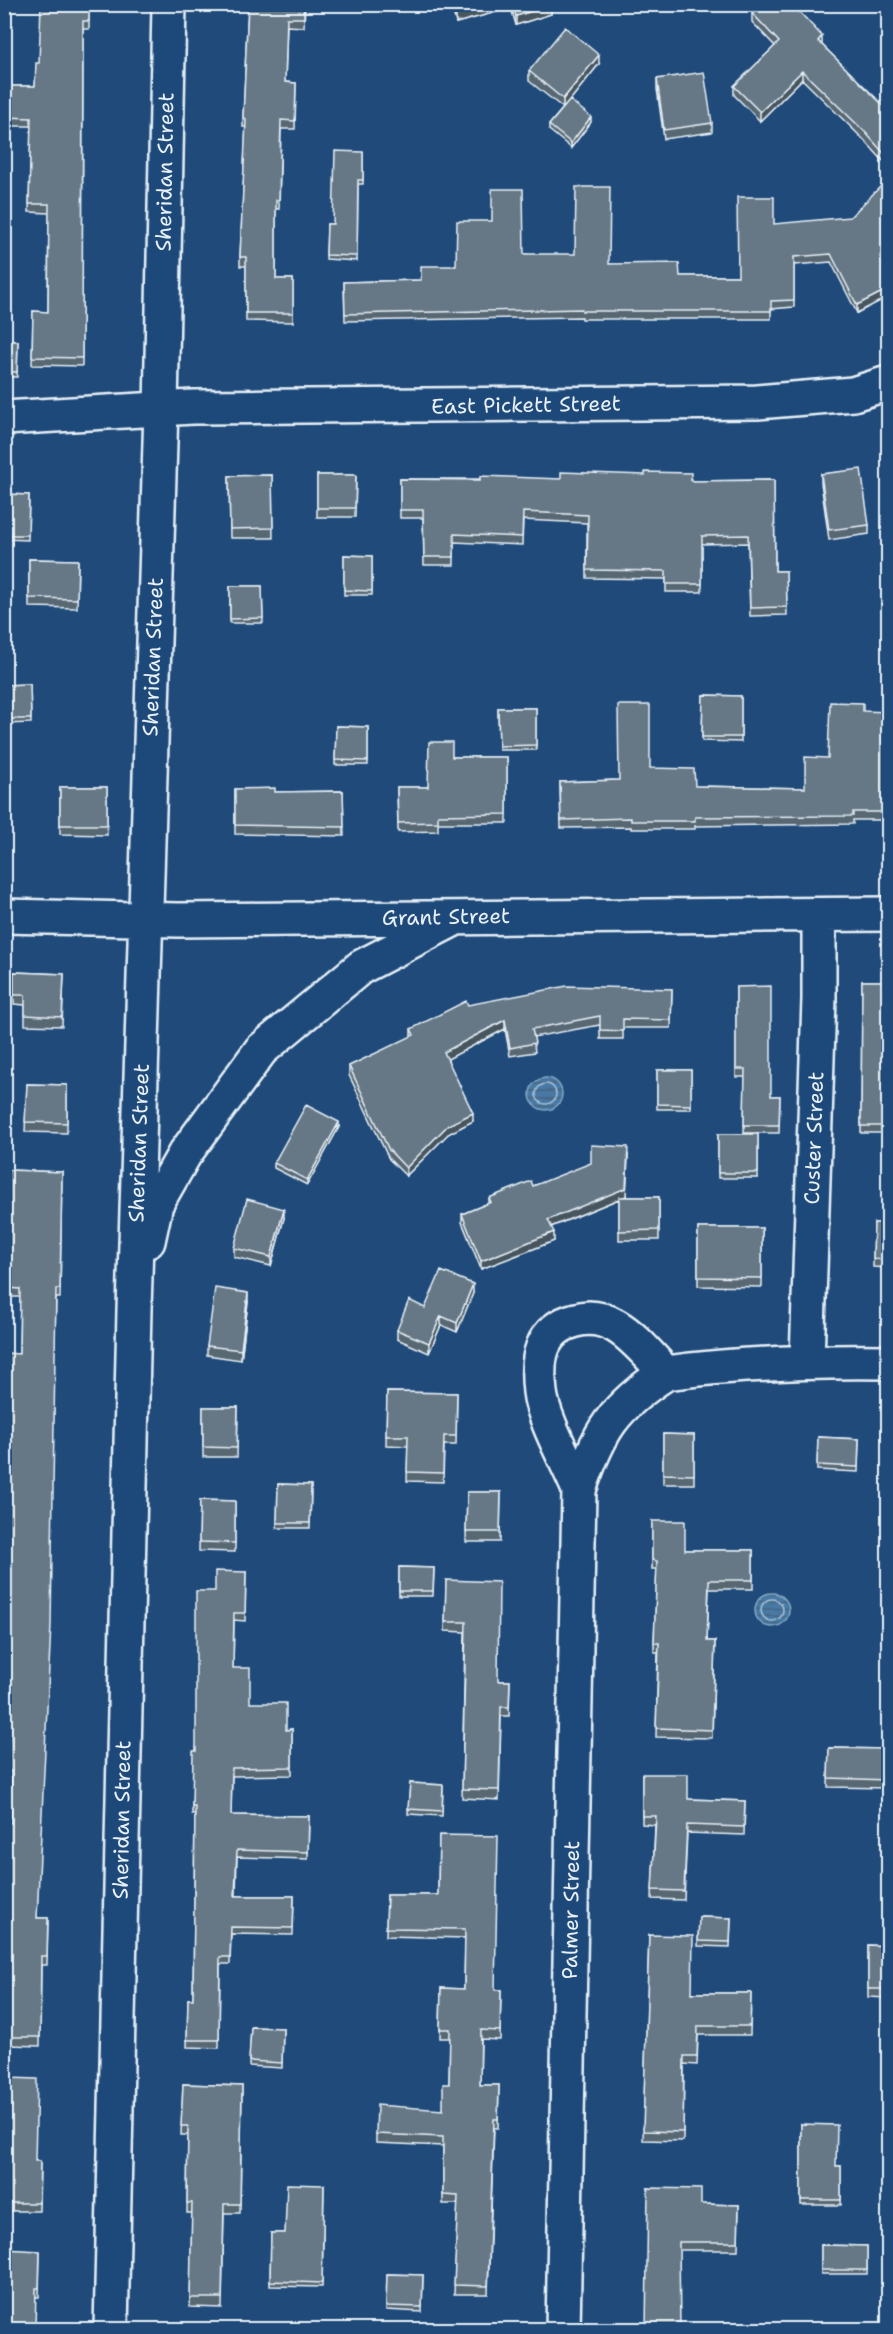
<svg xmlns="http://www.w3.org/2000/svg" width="893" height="2334" font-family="'Shantell Sans',sans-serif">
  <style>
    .water { fill: url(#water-rules); stroke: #87a9c6; stroke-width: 1.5 }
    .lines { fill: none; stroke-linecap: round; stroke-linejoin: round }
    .shore { stroke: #a8c1d6; stroke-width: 1.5 }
    .minor-casing { stroke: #e8f1f8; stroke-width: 38 }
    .minor { stroke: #1f4a7a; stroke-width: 33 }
    .wall { fill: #586773; stroke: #e8f1f8; stroke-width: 1.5 }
    .shaded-wall { fill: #47545e; stroke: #e8f1f8; stroke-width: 1.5 }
    .building { fill: #667886; stroke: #e8f1f8; stroke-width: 1.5 }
    .labels { text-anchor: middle; stroke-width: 4.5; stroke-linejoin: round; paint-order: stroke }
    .street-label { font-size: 21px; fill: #e8f1f8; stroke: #1f4a7a }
  </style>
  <defs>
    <pattern id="water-rules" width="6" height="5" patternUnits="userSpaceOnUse" patternTransform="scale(1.5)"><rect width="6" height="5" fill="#4779a4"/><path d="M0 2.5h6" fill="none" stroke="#47637c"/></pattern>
  </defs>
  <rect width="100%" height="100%" fill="#1f4a7a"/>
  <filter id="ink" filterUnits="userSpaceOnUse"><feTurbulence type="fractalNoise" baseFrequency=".0167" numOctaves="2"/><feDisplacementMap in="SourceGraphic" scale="12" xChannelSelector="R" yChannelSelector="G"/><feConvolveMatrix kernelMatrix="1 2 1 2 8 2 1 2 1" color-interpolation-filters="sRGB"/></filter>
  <g filter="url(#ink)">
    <path class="water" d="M530 1094a16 16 0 1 1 32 0a16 16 0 1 1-32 0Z
      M755 1610a17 17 0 1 1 34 0a17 17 0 1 1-34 0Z"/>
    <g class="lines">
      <path class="shore" d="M536 1094a10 10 0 1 1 20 0a10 10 0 1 1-20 0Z
        M761 1610a11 11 0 1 1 22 0a11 11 0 1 1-22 0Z"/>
      <defs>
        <path id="minor" d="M4,418L193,407L757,402L853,394L888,383
          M4,916L178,920L888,914
          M148,1241L156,1204L184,1155L261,1050L361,967L454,919
          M807,1360L819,999V915
          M579,1490C568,1463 543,1419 540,1392C536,1358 540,1329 576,1320C590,1316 604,1319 616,1326C635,1337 651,1358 666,1373C741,1363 813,1361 888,1362
          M111,2330L134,1310L161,409L169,4
          M563,2330L579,1490C599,1431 613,1407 666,1373"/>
      </defs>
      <use href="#minor" class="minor-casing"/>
      <use href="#minor" class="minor"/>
    </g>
    <path class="wall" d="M89,4V29H83L82,366L32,365L33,311L48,312L49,213L29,212L31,126H4V86H35L39,63Z
      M248,4H305L304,27L287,26L285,82L296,83L295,129H281L279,209H276V279H293V322L246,321V266H240V257L246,127H243V118Z
      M451,4H551V14L516,25L511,8L456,23Z
      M752,13L822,45L888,110V166L865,141L802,79L760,121L734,95V86L775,46L752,22Z
      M599,64L570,100L591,122L571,148L549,130V125L563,108L529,81V71Z
      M657,79L712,123V132L664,139L657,89Z
      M363,152V184H358L357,261L326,259L327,224H333Z
      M774,224L888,264L857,313L831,262L794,265V307L771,309V319H582V317L345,321L344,282L421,280L456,266L524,254L609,264L680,276H738Z
      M4,341H18L17,377H4Z
      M821,474L869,525V534L829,540L821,483Z
      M272,475L273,538H230L229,476Z
      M317,475H356L355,517H317Z
      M400,479H561L691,481L774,480L775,571H786L787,615L750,616L748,543L702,544V592H666V579L587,578V523L523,520L522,545L454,542V565H424L423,518H400Z
      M4,494L29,495L28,540L4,539Z
      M344,555L372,556V595H344Z
      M29,559L78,560L77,608L29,607Z
      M230,586H262L263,623H230Z
      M30,684L31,723L4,724V685Z
      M703,695L741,696V742L702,741Z
      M498,708H536V750H499Z
      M863,711L888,779V820H853V824L695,826V829H631V827L561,828L560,782L619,780L650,768L695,786L805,788Z
      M336,726L368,727V765H335Z
      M452,757H507V823H438V831L398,832L397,787H428Z
      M60,787H107V835L60,834Z
      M235,789L275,792L343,791L344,836L235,834Z
      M14,972L64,974L62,1026L25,1025V1005L14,1004Z
      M862,981H888V1133H861Z
      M736,987L771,1096H780L779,1133H744L745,1077H736Z
      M672,989L671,1028H623V1039H600V1025L533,1037L535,1052L510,1056L505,1029L447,1059L473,1121L448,1134L406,1176L389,1159L349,1075V1066L411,1037V1029L468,1005Z
      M657,1070H691V1109H657Z
      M27,1084L67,1085V1133L25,1132Z
      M339,1127L307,1185L274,1168V1163Z
      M718,1134H758V1178H718Z
      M628,1155L626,1196L624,1197H659V1240H619V1199L551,1227L554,1241L481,1269L462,1222V1214L489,1203V1198L533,1186Z
      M8,1170L62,1172L60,1298H56L37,1918H48L47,1965H41L40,2046L9,2045L8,2078L35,2161H40L39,2211H4V1822L11,1823V1779H8L10,1711H4V1667H10V1620L4,1619V1570H6L8,1488H4V1353L19,1354L20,1297H8Z
      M284,1218L271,1266L234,1257V1248Z
      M874,1223H888V1268L873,1267Z
      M698,1228H762V1287L698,1286Z
      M473,1293L457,1332L441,1325L429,1353L397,1339V1330Z
      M248,1302L241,1360L207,1355V1346Z
      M387,1392L457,1393L456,1445H444L443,1482L407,1481L408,1446L386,1445Z
      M203,1407H238L237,1457H203Z
      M663,1434L694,1435V1484H663Z
      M818,1437L859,1439L858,1472L817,1470Z
      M278,1484L311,1485L310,1528H277Z
      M467,1492H501L500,1542H466Z
      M200,1500L235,1501V1552L199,1551Z
      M652,1521L685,1550H753V1589H709L707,1641H715L712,1738L656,1737L658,1652H654V1643L657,1569H652Z
      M399,1567L434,1568L433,1596H399Z
      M246,1572L245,1621L234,1620L233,1668L250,1703L286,1730L292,1729V1775L232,1776L231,1815L309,1816L308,1859L237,1857L236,1896H294L293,1935L231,1934L230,1964H220L219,2048L187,2047L188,1999H193L195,1814H192V1806L196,1751L215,1591Z
      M446,1580L498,1681H510L509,1716H501L499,1800L462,1798L465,1632L445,1631Z
      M829,1748L888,1749V1788L828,1787Z
      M642,1774L688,1799L745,1801L744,1835L687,1833L684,1900L652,1899L655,1825L642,1824Z
      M410,1783L443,1785L442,1816L408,1814Z
      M439,1835L495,1990H501L500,2040L481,2039L480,2085H499L498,2128H494L488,2294H454L458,2204H443V2146L376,2143V2134L443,2110L449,2084L450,2038H440L441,1988L464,1989L465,1938L386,1936L387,1895H438Z
      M699,1917L731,1918L730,1947L698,1946Z
      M649,1935L693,1993H751L750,2035H698L697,2065L684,2064L683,2141L643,2140Z
      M868,1945L888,1946V1998L868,1997Z
      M251,2027L283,2028L282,2068L249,2066Z
      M183,2084L242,2086L240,2213H224L222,2308L190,2307L192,2213H187L188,2135H181Z
      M801,2124L836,2166H841V2205H801Z
      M324,2185L322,2287L270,2286L271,2233H285Z
      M648,2188L701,2204L739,2205L738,2250H679Z
      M821,2245L867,2246V2274H821Z
      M40,2251L39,2297H36L4,2330Z
      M387,2274L423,2275L422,2312L386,2310Z"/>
    <path class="shaded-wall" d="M490,4H511V8L456,23V13Z
      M551,5V14L516,25V16Z
      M822,36V45L818,41Z
      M599,55V64L563,109V99Z
      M802,71V79L760,121V112Z
      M591,117V122L571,148V143Z
      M888,289V297L857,313V305Z
      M505,1020V1029L444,1061V1052Z
      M473,1113V1121L448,1134L406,1176V1168L448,1125Z
      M339,1122V1127L307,1185V1180Z
      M628,1155L626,1196L548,1228V1220Z
      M284,1209V1218L271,1266V1257Z
      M554,1232V1241L481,1269V1261Z
      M473,1284V1293L457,1332V1323Z
      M248,1293V1302L241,1360V1350Z
      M441,1316V1325L429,1353V1343Z"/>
    <path class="building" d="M41,4H89V21H83L82,358L32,357L33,311L48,312L49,204H29L31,118L4,117V86H35L36,63H39Z
      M248,4H304V18H287L285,82L296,83L295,121L281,120L279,200H276V279H293V313H246V257H240L246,119L243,118Z
      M453,4H490L456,13Z
      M512,4H551V5L516,16Z
      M762,4H792L822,36L818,41L888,110V158L865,132L802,71L760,112L734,86L779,42L752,13Z
      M565,27L599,55L563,99L529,71Z
      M704,72L712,123L664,130L657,79Z
      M570,100L591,117L571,143L549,125Z
      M335,151L363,152V180H358L357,256L326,255L327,224H333Z
      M888,179V257L885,260L888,266V289L857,305L831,254L794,257V300L771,301V311H582V309L345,314L344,282L421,280V266H456L457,221H492V189H523L524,254H575L576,187H610L609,264L679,263L680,276H738L737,197H774V224L850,217Z
      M4,341H18L17,372H4Z
      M861,469L869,525L829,530L821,474Z
      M561,472L645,475V472L691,473V481L774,480L775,571H786L787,607L750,608L748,535L702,536V584H666V571L587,570L588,515L523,512L522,537L454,534V557H424L423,510H400V479L480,480V476L561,479Z
      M272,475L273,528L230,529L229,476Z
      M317,475H356L355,508H317Z
      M4,494L29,495L28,535H4Z
      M344,555L372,556V591L344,590Z
      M29,559L78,560L77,599L29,598Z
      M230,586H262L263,618L230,619Z
      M30,684L31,719H4V685Z
      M703,695L741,696V737H702Z
      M830,702L863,703V711L888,712V812H853V816L695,817V821H631V818L561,820L560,782L619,780L618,705H650V768L694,769L695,786L805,788V757L828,758Z
      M498,708H536V745L499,746Z
      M336,726L368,727V761L335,760Z
      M429,742H452V757H507V814L438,815V822L398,823L397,787H428Z
      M60,787H107V825H60Z
      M275,788V792L343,791L344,827L235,825V789Z
      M14,972L64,974L62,1017L25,1015V995H14Z
      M862,981H888V1126H861Z
      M567,986L672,989L671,1020L623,1019V1031L600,1030V1016L532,1029L535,1043L510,1048L505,1020L444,1052L473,1113L448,1125L406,1168L389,1150L349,1066L414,1035L411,1029L466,1001L468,1005Z
      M771,986V1096H780L779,1125H744L745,1069H736V987Z
      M657,1070H691V1105L657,1104Z
      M27,1084L67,1085V1123L25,1122Z
      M306,1105L339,1122L307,1180L274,1163Z
      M718,1134H758V1173H718Z
      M591,1145L628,1147L626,1188L548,1220L554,1232L481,1261L462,1214L491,1202L489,1198L531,1181L533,1186L591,1163Z
      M8,1170L62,1172L60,1289H56L51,1625L37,1918H48L47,1956H41L40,2037H9L8,2078L37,2079L35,2161H40L39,2203H4V1822L11,1823V1771H8L11,1703H4V1667H10V1611H4V1570H6L8,1480H4V1353L19,1354L20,1289L8,1288Z
      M619,1197H659V1230L619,1231Z
      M247,1199L284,1209L271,1257L234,1248Z
      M874,1223H888V1260L873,1259Z
      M698,1228H762V1278L698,1277Z
      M441,1271L473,1284L457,1323L441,1316L429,1343L397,1330L409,1300L425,1308Z
      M215,1288L248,1293L241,1350L207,1346Z
      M387,1392L457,1393L456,1436H444L443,1473L407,1472L408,1436H386Z
      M203,1407H238L237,1448L203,1447Z
      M663,1434L694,1435V1475L663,1474Z
      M818,1437L859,1439L858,1467L817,1465Z
      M278,1484L311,1485L310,1523H277Z
      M467,1492H501L500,1532H466Z
      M200,1500L235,1501V1543L199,1542Z
      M652,1521H685V1550H753V1580H709L707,1641H715L712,1730L656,1728L659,1643H654L657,1561L652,1560Z
      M399,1567L434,1568L433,1591H399Z
      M215,1571L246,1572L245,1613H234L233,1668H250V1703H286V1730L292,1729V1767L232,1768L231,1815L309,1816L308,1852L237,1850L235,1896H294L293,1928L231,1927L230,1957H220L219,2040H187L188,1999H193L195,1806H192L193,1751H196V1591H215Z
      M446,1580L499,1582L498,1681H510L509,1707H501L499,1790L462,1789L466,1622H445Z
      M829,1748L888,1749V1780L828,1778Z
      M642,1774H688V1799L745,1801L744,1827L687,1825L684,1891L652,1890L656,1816H642Z
      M410,1783L443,1785L442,1811L408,1809Z
      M439,1835L498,1836L495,1990H501L500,2031L481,2030L480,2085H499L498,2119H494L488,2286L454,2285L458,2196L443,2195V2137L376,2134L377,2105L443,2110V2084H449L450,2029H440L441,1988L464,1989L465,1929L386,1928L387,1895H438Z
      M699,1917L731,1918L730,1942L698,1941Z
      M649,1935L693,1936L692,1993H751L750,2026H698L697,2056H684L683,2132L643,2131Z
      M868,1945L888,1946V1989H868Z
      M251,2027L283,2028L282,2063L249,2061Z
      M888,2061V2112H887Z
      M183,2084L242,2086L240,2204H224L222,2298H190L192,2203H187L188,2126H181Z
      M801,2124L837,2125L836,2166H841V2200H801Z
      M287,2184L324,2185L322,2283L270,2281L271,2233H285Z
      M648,2188L701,2189V2204L739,2205L738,2242H679L680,2330H646Z
      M821,2245L867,2246V2270H821Z
      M4,2249L40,2251L39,2288H36L35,2330H4Z
      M387,2274L423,2275L422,2307L386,2306Z
      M259,2327L293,2328V2330H259Z"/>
  </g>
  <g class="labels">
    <g class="street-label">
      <text transform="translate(165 172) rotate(-89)" y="7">Sheridan Street</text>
      <text transform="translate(526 405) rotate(-1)" y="7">East Pickett Street</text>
      <text transform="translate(153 657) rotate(-88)" y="7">Sheridan Street</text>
      <text transform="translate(446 917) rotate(-1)" y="7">Grant Street</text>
      <text transform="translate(814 1138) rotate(-88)" y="7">Custer Street</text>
      <text transform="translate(139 1143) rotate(-88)" y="7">Sheridan Street</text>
      <text transform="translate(122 1820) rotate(-89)" y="7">Sheridan Street</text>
      <text transform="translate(571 1910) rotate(-89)" y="7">Palmer Street</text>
    </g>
  </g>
  <rect width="893" height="2334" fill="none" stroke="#1f4a7a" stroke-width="24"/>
  <rect x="12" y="12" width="869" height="2310" fill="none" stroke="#e8f1f8" stroke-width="2" filter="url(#ink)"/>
</svg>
